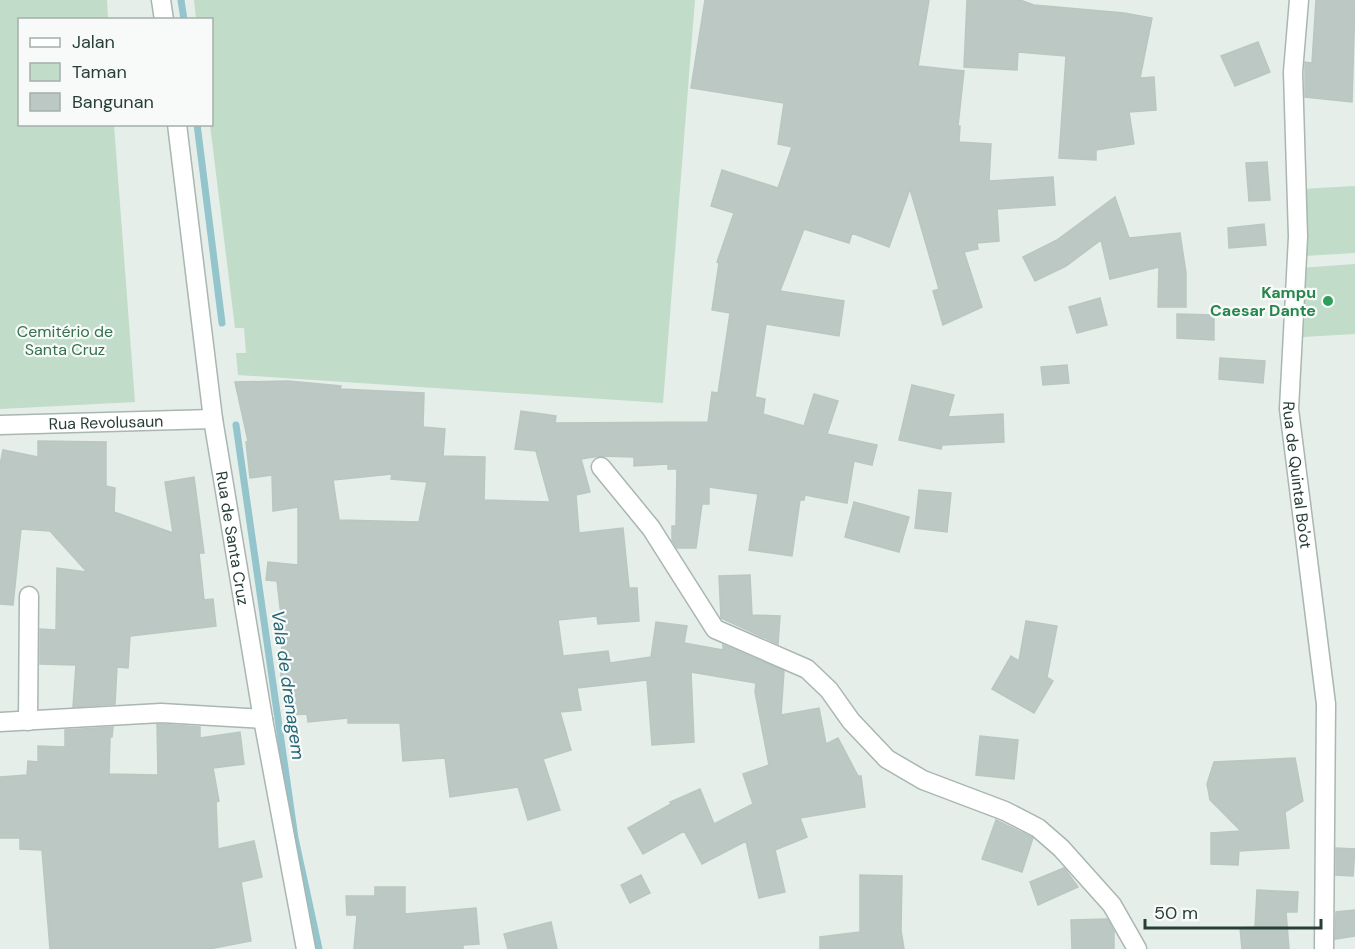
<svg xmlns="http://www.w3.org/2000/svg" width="1355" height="949" font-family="'DM Sans',sans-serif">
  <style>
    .green { fill: #c1dcc9 }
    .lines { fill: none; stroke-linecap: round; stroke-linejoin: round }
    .stream { stroke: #94c4cc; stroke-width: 7 }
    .building { fill: #bcc8c3; stroke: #b9c7c1; stroke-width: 1.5; fill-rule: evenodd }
    .minor-casing { stroke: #a9b6b1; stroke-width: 21 }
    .minor { stroke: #fff; stroke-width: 18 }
    .leisure-dot { fill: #2e9e5b; stroke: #f7faf8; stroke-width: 2 }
    .labels { text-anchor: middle; stroke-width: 4.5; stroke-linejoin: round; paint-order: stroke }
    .leisure-label { font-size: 16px; font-weight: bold; fill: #27864d; stroke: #f7faf8; text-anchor: end }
    .park-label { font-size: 16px; fill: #34714c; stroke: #f7faf8 }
    .street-label { font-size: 16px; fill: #273e38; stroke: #f7faf8 }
    .water-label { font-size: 18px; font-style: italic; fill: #266775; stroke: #f7faf8 }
  </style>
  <rect width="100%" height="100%" fill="#e6eeea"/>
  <path class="green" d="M0,0H107L108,19L20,20V124L114,125L135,402L0,409Z
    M194,0H695L663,403L238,375L236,353H246L244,328H235L210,125L212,20L196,19Z
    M1355,186V253L1305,256L1301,189Z
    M1355,264V334L1303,337L1299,268Z"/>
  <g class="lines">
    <path class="stream" d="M181,0L184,20
      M197,124L222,323
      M236,425L295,838L319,949"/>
  </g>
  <path class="building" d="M705,0H929L918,66L964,71L958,126H960L959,142L991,144L989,181L1053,177L1055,205L997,209L999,241L977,243L978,249L964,252L982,307L943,325L933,291L939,289L910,189L889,247L852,233L849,243L804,229L780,291L844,301L839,336L766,324L755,397L765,399L763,414L804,426L814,394L838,401L827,434L877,445L872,465L854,461L847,503L805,495L804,500H800L792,556L749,550L758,494L709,487V504H702L696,548H677L672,540V526H676L677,469H668V464L634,466V457L600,456L581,459L590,492L576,495L579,533L623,528L629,588H637L639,621L598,624L597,616L558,620L563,656L608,651L610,663L651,657L656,622L687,626L684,643L723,650V645L784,671L781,715L819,708L826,744L838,738L858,776H861L865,807L800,818L807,837L775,850L785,892L759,898L746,841L702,864L684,831L643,854L628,828L671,804L670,802L700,789L714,824L753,804L743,774L769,765L755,692L756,683L691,672L694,742L652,745L647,680L577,688L581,710L560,712L571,750L543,759L560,810L528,820L518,787L450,797L445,758L403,761L400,723H348V718L308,722L307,714L289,715L287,686H282L280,664L282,663L281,616L277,581L266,580L268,562L298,565V507L273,511L272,475L250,478L246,442L248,441L235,382L288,381L341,386L340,389L424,393L423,427L445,429L443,456L485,457L484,500L550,502L536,451L515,449L521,411L556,416L555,423L708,422L712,392L718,393L730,313L712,310L719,263L717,262L734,213L711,206L722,170L778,188L792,147L778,144L784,103L691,88ZM392,474L391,479L427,482L419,522L339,520L333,480Z
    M967,0H1020L1034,5L1124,13L1152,18L1140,78L1154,77L1156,110L1129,112L1134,144L1096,150V160L1059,158L1066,56L1018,52L1017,70L964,67Z
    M1316,0H1355L1352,102L1305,97V62L1312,63Z
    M1258,42L1270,72L1235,86L1221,56Z
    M1267,162L1270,200L1249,201L1246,163Z
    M1115,197L1129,238L1180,233L1186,273V307H1158L1159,267L1110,279L1101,240L1066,266L1035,281L1023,257L1057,240Z
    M1264,224L1266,245L1229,248L1228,228Z
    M1100,298L1107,325L1077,333L1069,307Z
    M1177,314L1214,315V340L1177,338Z
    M1220,358L1265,361L1263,383L1219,379Z
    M1067,365L1069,383L1043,385L1041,367Z
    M912,385L954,395L948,417L1003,414L1004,442L942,445L941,449L899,440Z
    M38,441L106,442V486L115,488L114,512L173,533L165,482L194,477L204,553H199L204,600L213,599L216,626L130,636L128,668L117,667L115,704L73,707L76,665L40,664V629L56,630L57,568L87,572L50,531L21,529L13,605L0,604V465L3,450L38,457Z
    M919,490L951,493L947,532L915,528Z
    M854,502L909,517L899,552L845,537Z
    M750,575L752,615L780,616L778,644L721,618L719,576Z
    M1026,621L1057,626L1047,677L1053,681L1034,713L992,689L1011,656L1019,661Z
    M157,724L200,727V738L240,732L244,764L213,768L219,801L216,802L218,849L254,841L262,877L241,882L251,941L209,949H50L42,850L20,849V838H0V777L27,775L28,761L38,762V746L65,747V730L113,727L112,737H110L109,774L158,775Z
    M980,736L1018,740L1014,779L976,775Z
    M1295,758L1303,801L1285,812L1289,848L1239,851L1238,865L1211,864V833L1241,831L1210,800L1207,784L1214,762Z
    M996,820L1033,838L1022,872L982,859Z
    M1336,848L1355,849L1353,876L1336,875Z
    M1064,868L1078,887L1038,905L1030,882Z
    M641,875L650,893L630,903L621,885Z
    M860,875L902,876L901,930L904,949H820V937L860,932Z
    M375,887H405V914L476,908L479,944L463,945V949H354L357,915H347L346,896H375Z
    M1257,890L1298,892L1297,912H1286L1289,949H1242L1240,928L1255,927Z
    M1355,910V936L1335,939L1336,912Z
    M1107,919L1114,931V949H1072L1071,920Z
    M551,922L557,949H508L504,934Z"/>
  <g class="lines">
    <defs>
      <g id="minor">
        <path d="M161,0L164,20"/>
        <path id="s1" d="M1299,0L1293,72L1298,237L1289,409L1326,704L1324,949"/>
        <path id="s2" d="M177,124L213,419L263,719L306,949"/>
        <path id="s3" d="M0,425L213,419"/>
        <path d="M601,467L651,528L715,629L807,669L829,690L851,721L887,759L923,780L1005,811L1038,828L1061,848L1112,905L1137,949"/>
        <path d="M28,721L29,596"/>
        <path d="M0,722L161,713L263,719"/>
      </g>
    </defs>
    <use href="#minor" class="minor-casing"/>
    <use href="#minor" class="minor"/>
  </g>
  <circle class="leisure-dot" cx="1328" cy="301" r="6"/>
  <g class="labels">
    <g class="leisure-label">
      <text x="1316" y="298">Kampu<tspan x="1316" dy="18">Caesar Dante</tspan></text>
    </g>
    <g class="park-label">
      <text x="65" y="337">Cemitério de<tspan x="65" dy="18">Santa Cruz</tspan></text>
    </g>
    <g class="street-label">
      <text dy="6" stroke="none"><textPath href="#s3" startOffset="106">Rua Revolusaun</textPath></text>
      <text dy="6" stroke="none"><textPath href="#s1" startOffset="476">Rua de Quintal Bo'ot</textPath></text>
      <text dy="6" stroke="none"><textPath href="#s2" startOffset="418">Rua de Santa Cruz</textPath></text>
    </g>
    <g class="water-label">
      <text transform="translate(288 685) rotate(82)" y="6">Vala de drenagem</text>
    </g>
  </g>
  <rect x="18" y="18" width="195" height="108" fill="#f7faf8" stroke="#a4afab" stroke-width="1.5"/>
  <rect x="30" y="38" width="30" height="9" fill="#ffffff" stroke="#a4afab" stroke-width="1.5"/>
  <text x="72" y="48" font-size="18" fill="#273e38">Jalan</text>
  <rect x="30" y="63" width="30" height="18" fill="#c1dcc9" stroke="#a4afab" stroke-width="1.5"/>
  <text x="72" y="78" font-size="18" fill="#273e38">Taman</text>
  <rect x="30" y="93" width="30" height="18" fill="#bcc8c3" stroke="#a4afab" stroke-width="1.5"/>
  <text x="72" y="108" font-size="18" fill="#273e38">Bangunan</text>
  <path d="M1145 919v9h176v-9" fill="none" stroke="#273e38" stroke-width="3"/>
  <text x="1154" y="919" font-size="18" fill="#273e38" stroke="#f7faf8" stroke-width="4.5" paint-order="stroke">50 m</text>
</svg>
